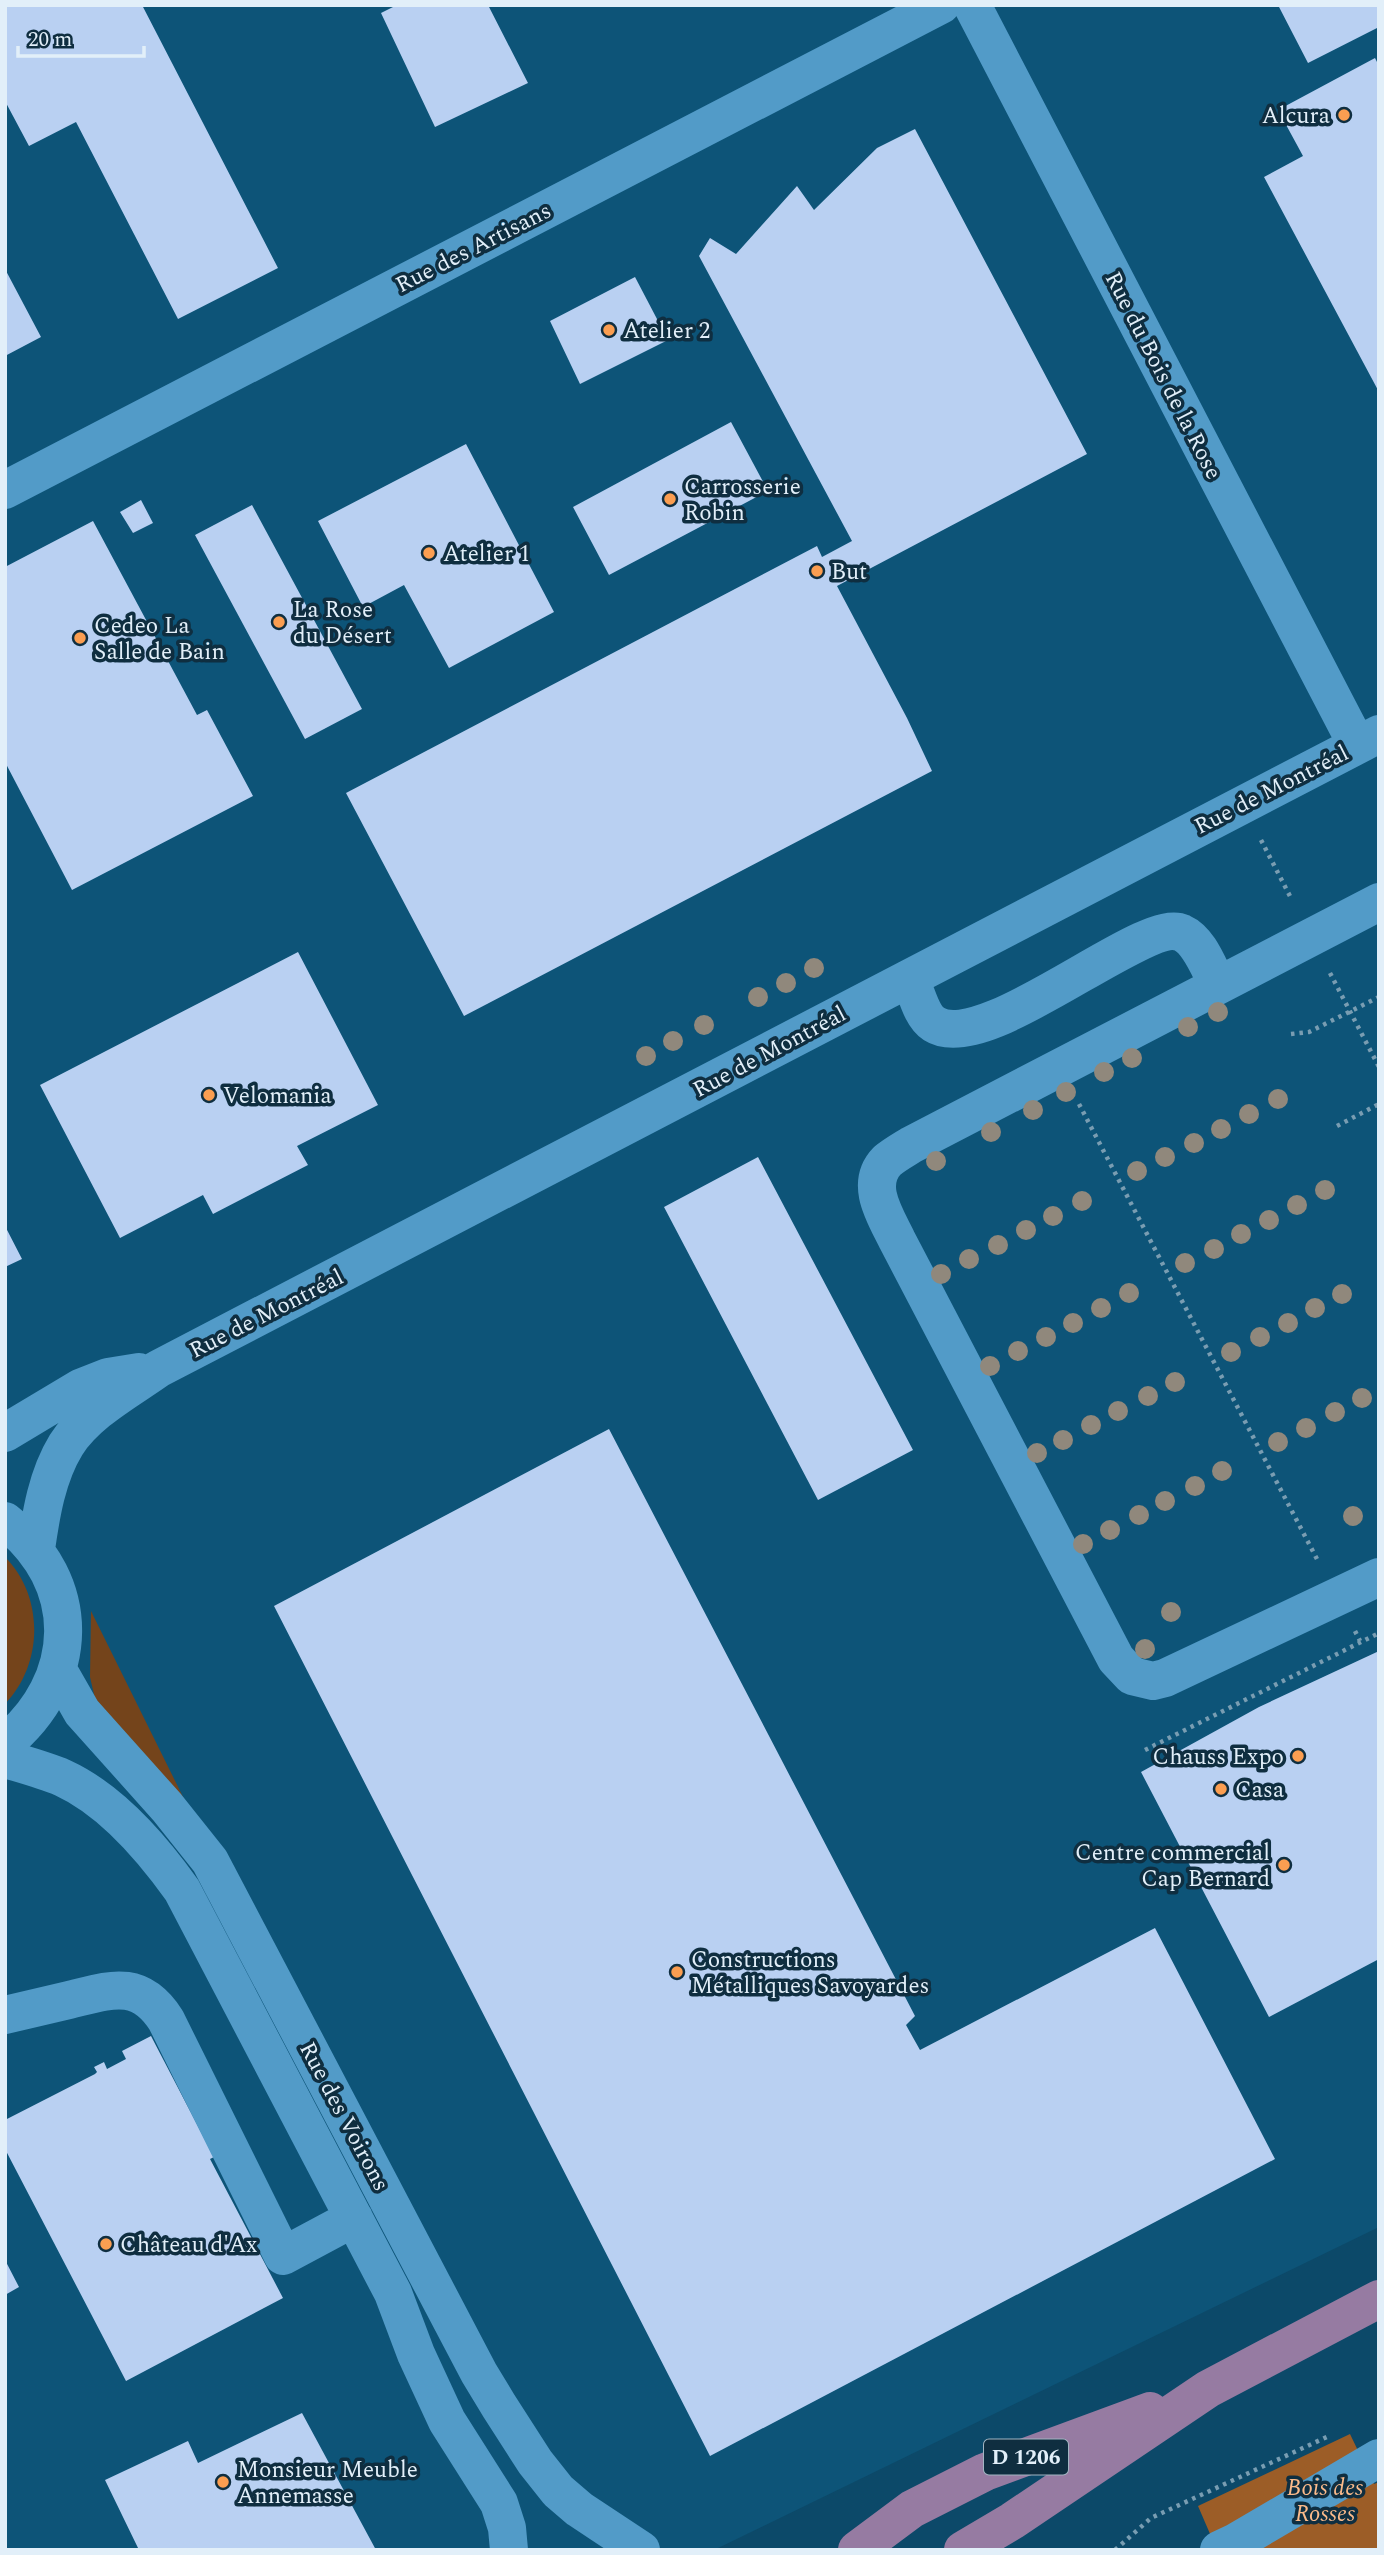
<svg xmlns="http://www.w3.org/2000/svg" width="1384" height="2555" font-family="Spectral,serif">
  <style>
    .built { fill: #0d5478 }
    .green { fill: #74441b }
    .forest { fill: #9c5d27 }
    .building { fill: #b9d0f2 }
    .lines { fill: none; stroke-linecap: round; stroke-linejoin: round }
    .path { stroke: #799db2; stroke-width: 4.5; stroke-dasharray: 3.5 5; stroke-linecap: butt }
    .minor { stroke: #529bc8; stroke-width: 38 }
    .major { stroke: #967ba2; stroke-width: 38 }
    .tree { fill: #90887c }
    .poi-dot { fill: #fb9e51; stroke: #0f2e40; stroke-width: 2.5 }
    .labels { text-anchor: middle; stroke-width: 7; stroke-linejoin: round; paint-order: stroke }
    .shield { fill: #0f2e40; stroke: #a3b5c2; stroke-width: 2 }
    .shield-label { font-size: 21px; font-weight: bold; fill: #e2eff9 }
    .poi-label { font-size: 23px; fill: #e2eff9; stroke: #0f2e40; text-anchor: start }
    .street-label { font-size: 23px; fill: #e2eff9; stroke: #0f2e40 }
    .park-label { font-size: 23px; font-style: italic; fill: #fcbb8b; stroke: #0f2e40 }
  </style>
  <rect width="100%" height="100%" fill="#0c4969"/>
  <path class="built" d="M5,5H1379V2227L714,2550H5Z"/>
  <path class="green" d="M5,1557C45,1597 43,1665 5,1704Z
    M91,1611L189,1809L96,1703L90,1677Z"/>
  <path class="forest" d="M1350,2434L1374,2484L1379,2482V2550H1217L1198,2506Z"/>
  <path class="building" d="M5,5H142L278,268L178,319L76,122L29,146L5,101Z
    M397,5H488L528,83L435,127L381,13Z
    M1278,5H1379V27L1308,63Z
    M1375,58L1379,66V392L1264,177L1303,156L1278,110Z
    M915,129L1087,454L837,586L907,718L932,771L464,1016L346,793L817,546L822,557L852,541L699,256L710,238L736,254L797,186L814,210L877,148Z
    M5,269L41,337L5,356Z
    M635,277L668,340L580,384L550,321Z
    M731,422L768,491L609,575L573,507Z
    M466,444L554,612L449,668L404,585L363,607L318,521Z
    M141,500L153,523L133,533L120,512Z
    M252,505L362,709L305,739L195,535Z
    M93,521L197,715L207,710L253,796L72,890L5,762V567Z
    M298,952L378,1105L297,1146L308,1165L213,1214L203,1195L120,1238L40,1085Z
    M758,1157L913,1450L818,1500L664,1207Z
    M5,1226L22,1259L5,1267Z
    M609,1429L915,2016L906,2025L920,2050L1155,1928L1275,2159L710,2456L274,1606Z
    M1379,1651V1959L1269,2017L1141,1772L1259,1707Z
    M151,2036L214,2157L210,2159L283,2298L126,2381L5,2149V2120L95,2074L97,2072L94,2067L104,2062L107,2069L126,2059L122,2051Z
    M5,2260L19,2287L5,2295Z
    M302,2413L376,2550H139L105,2480L188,2441L198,2463Z"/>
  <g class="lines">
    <path class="path" d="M1261,840L1292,900
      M1330,973L1379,1067
      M1291,1034L1309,1032L1379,997
      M1079,1104L1318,1561
      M1337,1126L1379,1104
      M1355,1631L1360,1641
      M1145,1750L1379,1633
      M1115,2550L1151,2518L1329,2436"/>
    <path class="minor" d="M972,5L1357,745
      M5,490L941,5
      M1379,902L911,1145C903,1150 894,1155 887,1161C864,1185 886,1217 897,1240L1116,1659L1132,1676L1153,1681L1165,1678L1379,1577
      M910,978C916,991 921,1016 934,1024C985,1057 1144,915 1182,933C1200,941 1209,969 1218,985
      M5,1433L80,1388L108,1377L139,1372
      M5,1521C84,1582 81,1681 5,1743
      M36,1549C41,1514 47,1476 66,1445C87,1412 127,1391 158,1369L1379,734
      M58,1670L82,1712L167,1807L210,1861L479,2373L499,2406L535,2462L558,2491L579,2509L641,2550
      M5,1759C25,1765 44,1770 63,1778C111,1800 152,1848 182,1890L393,2293L416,2354L447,2421L499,2503L507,2528L509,2550
      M5,2015C27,2010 48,2005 69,2000C110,1990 139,1978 166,2020L283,2256L354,2218
      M1219,2550L1236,2542L1379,2458"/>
    <path class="major" d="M857,2550L912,2509L985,2472L1150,2411
      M963,2550L1012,2521L1208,2389L1379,2299"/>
  </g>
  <g class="tree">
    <circle cx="814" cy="968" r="10"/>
    <circle cx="786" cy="983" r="10"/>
    <circle cx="758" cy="997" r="10"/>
    <circle cx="1218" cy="1012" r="10"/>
    <circle cx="704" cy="1025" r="10"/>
    <circle cx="1188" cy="1027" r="10"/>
    <circle cx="673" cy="1041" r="10"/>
    <circle cx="646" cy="1056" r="10"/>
    <circle cx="1132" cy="1058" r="10"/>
    <circle cx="1104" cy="1072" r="10"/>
    <circle cx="1066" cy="1092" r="10"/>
    <circle cx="1278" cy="1099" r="10"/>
    <circle cx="1033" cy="1110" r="10"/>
    <circle cx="1249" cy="1114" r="10"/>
    <circle cx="1221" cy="1129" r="10"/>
    <circle cx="991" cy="1132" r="10"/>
    <circle cx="1194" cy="1143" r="10"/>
    <circle cx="1165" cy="1157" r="10"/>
    <circle cx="936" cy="1161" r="10"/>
    <circle cx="1137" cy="1171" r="10"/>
    <circle cx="1325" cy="1190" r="10"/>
    <circle cx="1082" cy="1201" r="10"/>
    <circle cx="1297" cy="1205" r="10"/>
    <circle cx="1053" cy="1216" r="10"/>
    <circle cx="1269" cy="1220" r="10"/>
    <circle cx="1026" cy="1230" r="10"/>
    <circle cx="1241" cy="1234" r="10"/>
    <circle cx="998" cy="1245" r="10"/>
    <circle cx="1214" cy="1249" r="10"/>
    <circle cx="969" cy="1259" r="10"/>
    <circle cx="1185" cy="1263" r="10"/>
    <circle cx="941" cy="1274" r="10"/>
    <circle cx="1129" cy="1293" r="10"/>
    <circle cx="1342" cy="1294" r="10"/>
    <circle cx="1101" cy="1308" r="10"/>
    <circle cx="1315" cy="1308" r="10"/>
    <circle cx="1073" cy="1323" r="10"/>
    <circle cx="1288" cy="1323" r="10"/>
    <circle cx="1046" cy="1337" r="10"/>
    <circle cx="1260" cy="1337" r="10"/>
    <circle cx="1018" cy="1351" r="10"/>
    <circle cx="1231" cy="1352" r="10"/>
    <circle cx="990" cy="1366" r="10"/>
    <circle cx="1175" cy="1382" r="10"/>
    <circle cx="1148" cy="1396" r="10"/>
    <circle cx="1362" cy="1398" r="10"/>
    <circle cx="1118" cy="1411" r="10"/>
    <circle cx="1335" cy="1412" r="10"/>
    <circle cx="1091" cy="1425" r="10"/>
    <circle cx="1306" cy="1428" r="10"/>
    <circle cx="1063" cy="1440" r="10"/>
    <circle cx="1278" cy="1442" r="10"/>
    <circle cx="1037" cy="1453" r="10"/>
    <circle cx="1222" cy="1471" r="10"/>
    <circle cx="1195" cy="1486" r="10"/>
    <circle cx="1165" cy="1501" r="10"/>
    <circle cx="1139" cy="1515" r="10"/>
    <circle cx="1353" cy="1516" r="10"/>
    <circle cx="1110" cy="1530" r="10"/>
    <circle cx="1083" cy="1544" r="10"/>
    <circle cx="1171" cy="1612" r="10"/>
    <circle cx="1145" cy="1649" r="10"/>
  </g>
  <g class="poi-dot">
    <circle cx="1344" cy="115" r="7"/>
    <circle cx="609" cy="330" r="7"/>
    <circle cx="670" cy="499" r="7"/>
    <circle cx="429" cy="553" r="7"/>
    <circle cx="817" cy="571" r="7"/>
    <circle cx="279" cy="622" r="7"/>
    <circle cx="80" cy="638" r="7"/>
    <circle cx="209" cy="1095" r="7"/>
    <circle cx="1298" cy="1756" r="7"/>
    <circle cx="1221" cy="1789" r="7"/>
    <circle cx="1284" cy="1865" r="7"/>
    <circle cx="677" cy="1972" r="7"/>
    <circle cx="106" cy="2244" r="7"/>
    <circle cx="223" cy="2482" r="7"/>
  </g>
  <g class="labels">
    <rect class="shield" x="984" y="2439.5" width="84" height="35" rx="5"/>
    <g class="shield-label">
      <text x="1026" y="2464">D 1206</text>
    </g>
    <g class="poi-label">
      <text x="1330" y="123" text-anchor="end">Alcura</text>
      <text x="623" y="338">Atelier 2</text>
      <text x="684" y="494">Carrosserie<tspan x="684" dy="26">Robin</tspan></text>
      <text x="443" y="561">Atelier 1</text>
      <text x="831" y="579">But</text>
      <text x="293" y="617">La Rose<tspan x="293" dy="26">du Désert</tspan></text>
      <text x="94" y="633">Cedeo La<tspan x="94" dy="26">Salle de Bain</tspan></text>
      <text x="223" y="1103">Velomania</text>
      <text x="1284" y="1764" text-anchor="end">Chauss Expo</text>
      <text x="1235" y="1797">Casa</text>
      <text x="1270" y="1860" text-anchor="end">Centre commercial<tspan x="1270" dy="26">Cap Bernard</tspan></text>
      <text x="691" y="1967">Constructions<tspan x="691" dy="26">Métalliques Savoyardes</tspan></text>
      <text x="120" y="2252">Château d'Ax</text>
      <text x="237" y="2477">Monsieur Meuble<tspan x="237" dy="26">Annemasse</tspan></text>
    </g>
    <g class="street-label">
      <text transform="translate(473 247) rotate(-27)" y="8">Rue des Artisans</text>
      <text transform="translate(1164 375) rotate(63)" y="8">Rue du Bois de la Rose</text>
      <text transform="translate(1271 789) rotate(-27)" y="8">Rue de Montréal</text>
      <text transform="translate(769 1051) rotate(-28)" y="8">Rue de Montréal</text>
      <text transform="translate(266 1313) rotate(-27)" y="8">Rue de Montréal</text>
      <text transform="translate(345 2116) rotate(62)" y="8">Rue des Voirons</text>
    </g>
    <g class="park-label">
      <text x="1325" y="2495">Bois des<tspan x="1325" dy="26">Rosses</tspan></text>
    </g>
  </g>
  <rect width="1384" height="2555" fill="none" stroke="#e2eff9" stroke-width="14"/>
  <path d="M18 46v10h126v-10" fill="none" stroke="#e2eff9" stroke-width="3.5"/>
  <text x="28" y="46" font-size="21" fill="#e2eff9" stroke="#0f2e40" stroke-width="5" paint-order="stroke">20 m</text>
</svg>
